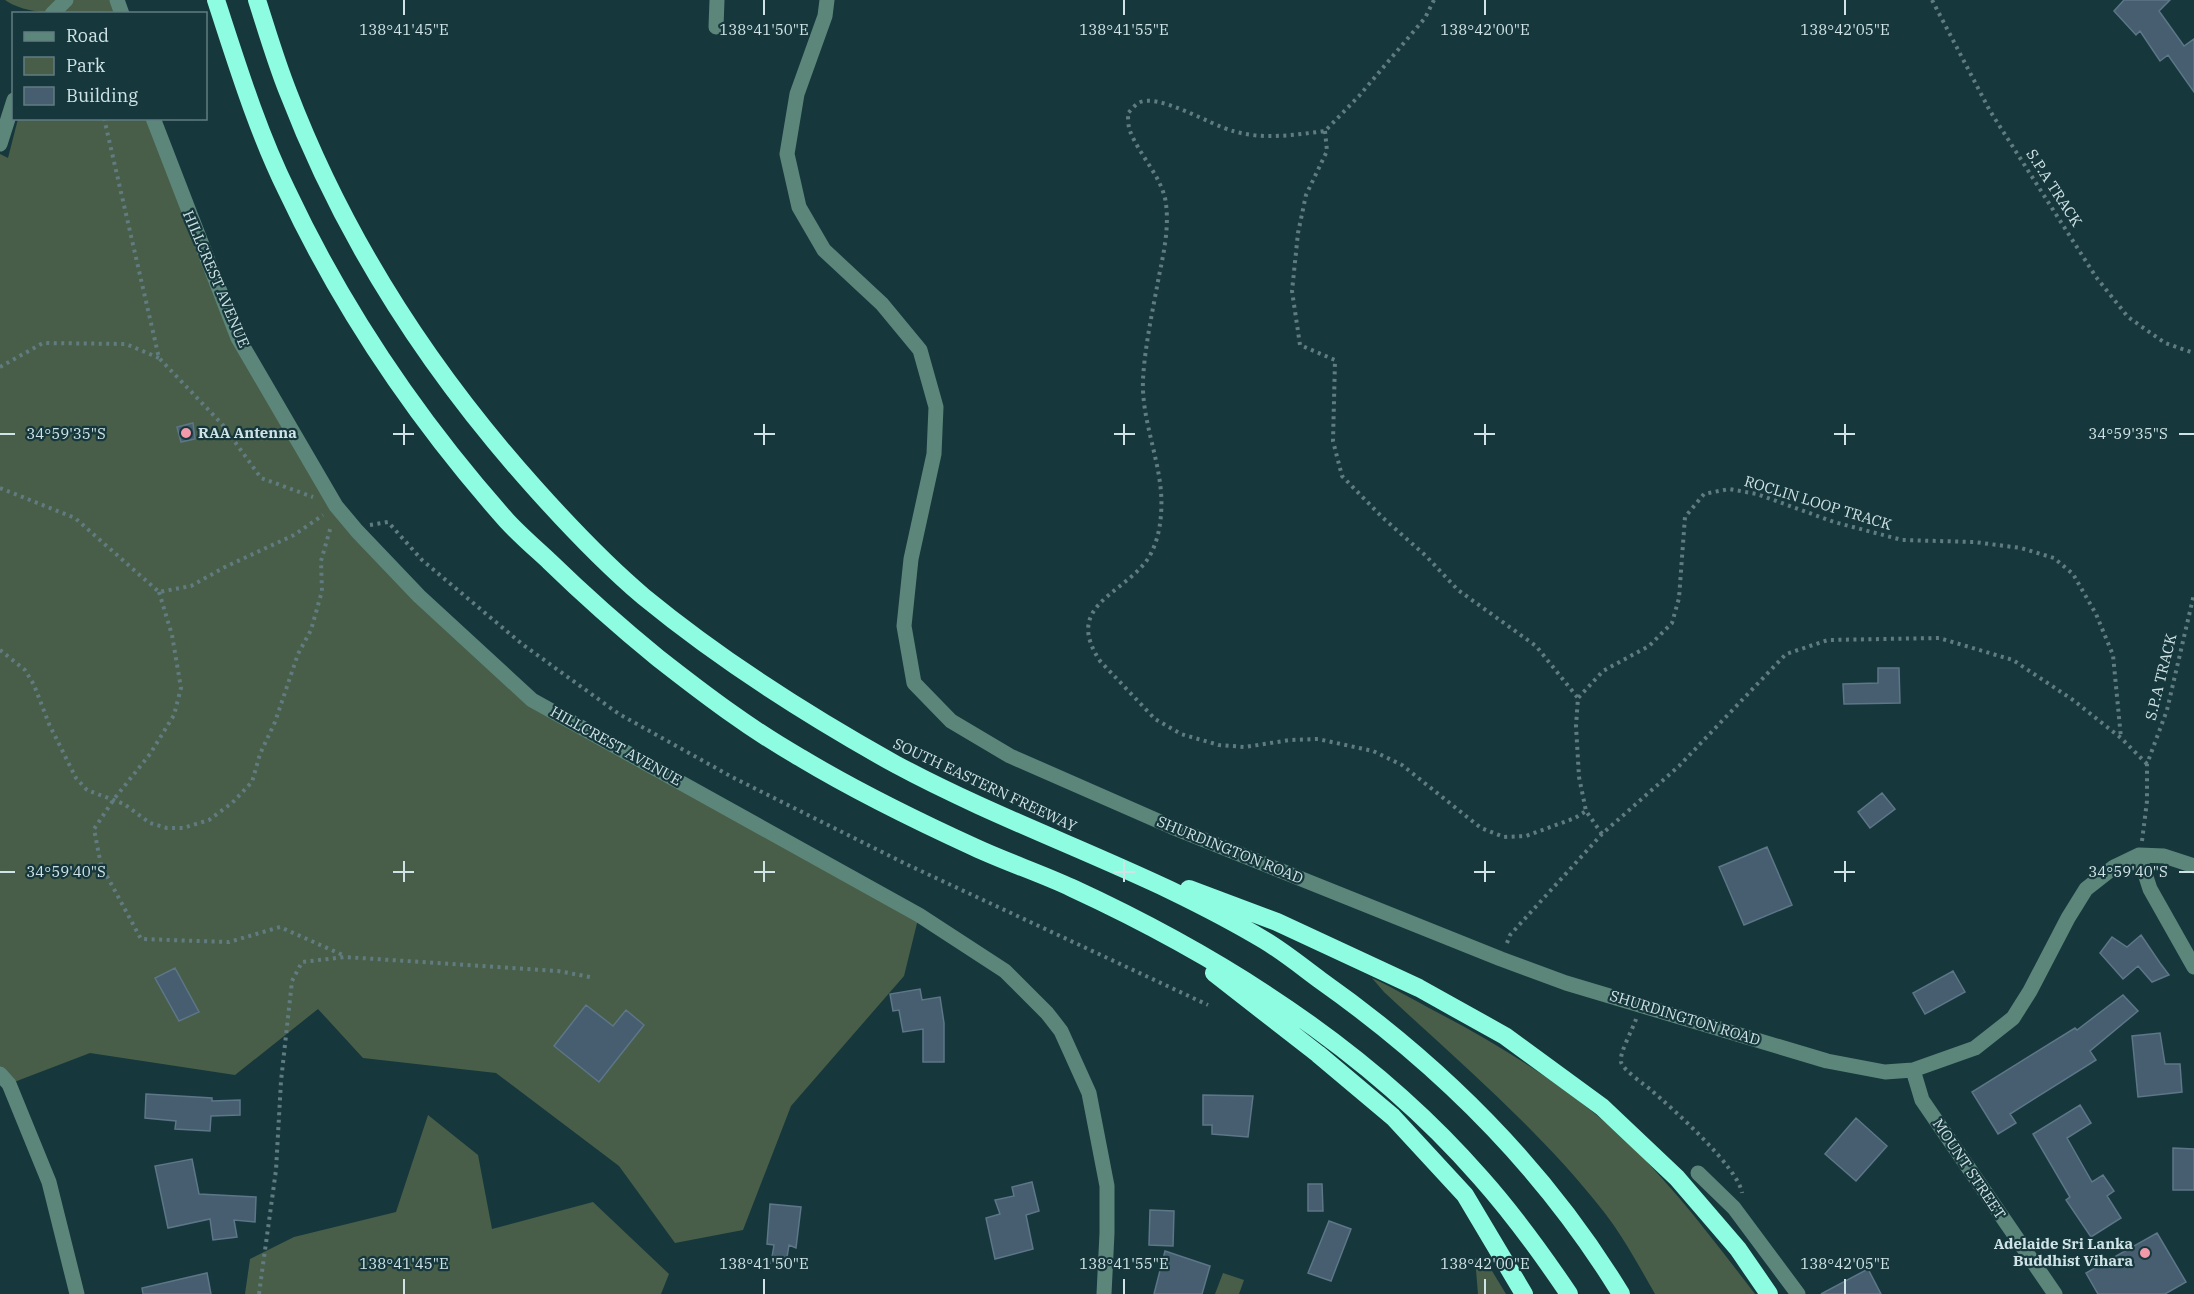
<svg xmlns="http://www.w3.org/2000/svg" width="2194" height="1294" font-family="'IBM Plex Serif',serif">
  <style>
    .green { fill: #485e48 }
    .building { fill: #465e6f; stroke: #5d7688; stroke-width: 1.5 }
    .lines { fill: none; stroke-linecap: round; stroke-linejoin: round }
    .path { stroke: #607c81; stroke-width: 4; stroke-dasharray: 3 4.5; stroke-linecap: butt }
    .minor { stroke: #5d867b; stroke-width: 15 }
    .highway { stroke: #8dfce1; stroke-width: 18 }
    .ticks { fill: none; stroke: #d0e3e6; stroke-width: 2 }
    .poi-dot { fill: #f39aaa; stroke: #16383d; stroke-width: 2 }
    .labels { text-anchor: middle; stroke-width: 4.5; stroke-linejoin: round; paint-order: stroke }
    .street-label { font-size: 15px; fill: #d0e3e6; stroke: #16383d }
    .poi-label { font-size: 15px; font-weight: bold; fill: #d0e3e6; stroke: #16383d; text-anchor: start }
    .ticks-label { font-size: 15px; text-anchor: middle; fill: #d0e3e6; stroke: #16383d; stroke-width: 4.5; stroke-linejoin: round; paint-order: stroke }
  </style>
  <rect width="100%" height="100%" fill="#16383d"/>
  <path class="green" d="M5,0H117L122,13C90,13 31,19 5,0Z
    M18,119H153L238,338L345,517L532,700L919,915L904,976L791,1106L743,1230L675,1243L619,1166L496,1073L363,1058L318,1009L235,1075L90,1053L9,1084L0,1074V154L8,158Z
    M1372,978C1392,987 1410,998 1429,1008C1494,1042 1556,1079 1612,1128C1666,1176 1711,1237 1755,1294H1655C1639,1266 1624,1238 1604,1212C1540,1130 1460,1063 1384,992Z
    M428,1115L478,1155L492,1229L593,1202L669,1274L661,1294H245L250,1259L294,1237L396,1212Z
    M1475,1258L1492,1271L1506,1294H1478Z
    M1223,1273L1244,1280L1239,1294H1215Z"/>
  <path class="building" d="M2124,0H2170L2159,11L2184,46L2194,39V92L2168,55L2160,61L2140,31L2136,35L2114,11Z
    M193,423L195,439L181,442L177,427Z
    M1878,668H1899L1900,703L1844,704L1843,684L1878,683Z
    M1882,793L1895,809L1870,828L1858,812Z
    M1767,847L1792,905L1744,925L1719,867Z
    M2141,935L2160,963L2169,975L2152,982L2138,966L2123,979L2100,953L2112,937L2127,947Z
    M175,968L199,1012L179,1021L155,978Z
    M1953,971L1965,992L1925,1014L1913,993Z
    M920,989L922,1000L940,997L944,1023V1062H923V1029L903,1032L899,1010L893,1011L890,994Z
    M2123,995L2138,1011L2090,1051L2096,1060L2010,1114L2016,1123L1998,1134L1972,1092L2075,1028L2077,1030Z
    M586,1005L613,1026L626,1010L644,1025L599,1082L554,1046Z
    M2160,1033L2165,1064H2180L2182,1092L2138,1097L2132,1036Z
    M146,1094L212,1098V1101L240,1100V1115L211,1116L210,1131L175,1129L176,1121L145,1118Z
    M1203,1095L1253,1096L1248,1137L1212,1134V1125H1203Z
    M2080,1105L2091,1123L2067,1138L2092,1182L2103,1175L2114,1191L2107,1196L2121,1218L2091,1237L2066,1200L2070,1197L2033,1134Z
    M1856,1118L1887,1146L1856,1181L1825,1154Z
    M2173,1148L2194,1149V1190H2173Z
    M192,1159L199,1194L256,1197L255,1222L234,1220L237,1237L213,1240L210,1219L168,1228L155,1166Z
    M1032,1182L1039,1211L1026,1215L1033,1249L995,1259L986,1218L1000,1214L995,1200L1014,1196L1012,1187Z
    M1308,1184H1322L1323,1211H1308Z
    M770,1204L801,1207L796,1248L789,1245L786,1263H771L774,1245L767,1244Z
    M1150,1210L1174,1211L1173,1246L1149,1245Z
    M1329,1221L1351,1229L1331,1281L1308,1273Z
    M2157,1233L2186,1282L2165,1294H2098L2086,1273Z
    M1165,1251L1210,1266L1202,1294H1154Z
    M1868,1269L1881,1294H1821Z
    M207,1273L211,1294H143L142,1288Z"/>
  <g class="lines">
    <path class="path" d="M1434,0L1425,18L1359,96L1325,131C1294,135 1263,140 1233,131C1210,125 1158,92 1138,103C1135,105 1131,110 1128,113C1128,118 1128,126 1130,131C1139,155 1163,178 1166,204C1169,228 1164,252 1159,276C1153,309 1145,345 1143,379C1141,425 1165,468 1161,514C1160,531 1155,551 1144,564C1116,597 1065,608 1100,661L1155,719L1181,734L1219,745L1245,747L1290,740L1318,739L1373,751L1402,765L1481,828L1504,837L1526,836L1575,818L1586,811
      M1932,0L1990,111L2096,277L2128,317L2165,343L2194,353
      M104,118L159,358L222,424L261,478L313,497
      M1325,131L1327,151L1306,195L1298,233L1292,291L1300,345L1335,360L1333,441L1342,476L1382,517L1426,556L1458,590L1536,646L1578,698
      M0,367L43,343L126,344L159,358
      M0,488L75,518L159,592L191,586L225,567L294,535L323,515
      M370,525L388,522L422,560L522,644L619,714L732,777L906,864L1208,1005
      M159,592L172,635L181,688L174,715L150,754L114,799L94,829L101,865L141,939L229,942L280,927L345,956
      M0,650L25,670L34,685L49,724L76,778L87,790L124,804L150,823L167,828H183L209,820L232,803L252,782L260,754L275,722L298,654L311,630L322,591L321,561L331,526
      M1602,834L1586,811L1579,777L1576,726L1578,698L1603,671L1649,646L1672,623L1679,598L1685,517L1704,494L1729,489L1757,494L1834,522L1902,540L1974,542L2021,548L2054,558L2073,574L2096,614L2113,655L2121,738
      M2142,841L2147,801V764L2167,710L2194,594
      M1507,943L1510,935L1602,834L1679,766L1786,654L1828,640L1939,638L2013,660L2073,700L2121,738L2147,764
      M1636,1019C1633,1029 1619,1053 1621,1062C1623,1070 1645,1085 1651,1090C1673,1109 1738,1167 1742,1193
      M259,1294L276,1170L281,1081L292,981L302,962L345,957L558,971L590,977"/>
    <path class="minor" d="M117,0L122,14
      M827,0L825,16L797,94L787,154L799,207L824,250L882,304L920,350L936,407L934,454L911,559L904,626L914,683L951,721L1010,756L1172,827L1501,959L1566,983L1827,1061L1885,1072L1913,1070L1975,1048L2013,1018L2030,991L2068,918L2086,889L2114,867L2139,855L2164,856L2194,866
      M52,14L66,0
      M716,27L717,0
      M153,118L238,338L336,506L357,531L419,596L532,700L919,915L1005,971L1047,1013L1061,1031L1089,1093L1107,1186V1233L1104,1294
      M0,144L14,100
      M2139,855L2150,889L2194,967
      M1913,1070L1922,1100L2055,1294
      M0,1074L9,1084L49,1182L77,1294
      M1698,1173L1734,1208L1798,1294"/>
    <path class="highway" d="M216,0C237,64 257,130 287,191C343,310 419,422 507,521C520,535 535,548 549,561C584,595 620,627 658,658C704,694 750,729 801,758C856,791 915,820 974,847C1006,862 1040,873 1072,888C1224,958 1370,1051 1481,1178C1513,1214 1542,1254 1569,1294
      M257,0C267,31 276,62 288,92C344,238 430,371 534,487C568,525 605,564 644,597C722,661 807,715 895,764C984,812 1079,847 1170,890C1201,905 1234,922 1264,940C1284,952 1301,966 1320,980C1439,1064 1545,1169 1621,1294
      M1189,889L1277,922L1419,988L1505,1036L1602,1107L1677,1178L1738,1249L1769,1294
      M1214,973L1318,1054L1393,1117L1465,1195L1524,1294"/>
  </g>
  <path class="ticks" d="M404,0V15M764,0V15M1124,0V15M1485,0V15M1845,0V15M404,424V445M764,424V445M1124,424V445M1485,424V445M1845,424V445M0,434H15M393,434H414M754,434H775M1114,434H1135M1474,434H1495M1834,434H1855M2179,434H2194M404,861V882M764,861V882M1124,861V882M1485,861V882M1845,861V882M0,872H15M393,872H414M754,872H775M1114,872H1135M1474,872H1495M1834,872H1855M2179,872H2194M404,1279V1294M764,1279V1294M1124,1279V1294M1485,1279V1294M1845,1279V1294"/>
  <g class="poi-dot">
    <circle cx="186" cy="433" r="6"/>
    <circle cx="2145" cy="1253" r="6"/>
  </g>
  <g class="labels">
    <g class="street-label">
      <text transform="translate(2054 188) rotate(57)" y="5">S.P.A TRACK</text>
      <text transform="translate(216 279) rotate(67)" y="5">HILLCREST AVENUE</text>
      <text transform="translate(1818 503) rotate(17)" y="5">ROCLIN LOOP TRACK</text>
      <text transform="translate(2161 677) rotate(-76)" y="5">S.P.A TRACK</text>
      <text transform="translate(616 746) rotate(29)" y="5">HILLCREST AVENUE</text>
      <text transform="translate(985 785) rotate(25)" y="5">SOUTH EASTERN FREEWAY</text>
      <text transform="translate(1230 850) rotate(22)" y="5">SHURDINGTON ROAD</text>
      <text transform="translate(1685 1018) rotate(17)" y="5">SHURDINGTON ROAD</text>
      <text transform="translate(1969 1169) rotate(56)" y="5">MOUNT STREET</text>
    </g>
    <g class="poi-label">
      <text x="198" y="438">RAA Antenna</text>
      <text x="2133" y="1249" text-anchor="end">Adelaide Sri Lanka<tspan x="2133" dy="17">Buddhist Vihara</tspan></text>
    </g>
  </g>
  <g class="ticks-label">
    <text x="404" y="35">138°41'45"E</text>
    <text x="764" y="35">138°41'50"E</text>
    <text x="1124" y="35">138°41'55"E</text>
    <text x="1485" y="35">138°42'00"E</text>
    <text x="1845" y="35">138°42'05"E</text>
    <text x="66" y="439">34°59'35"S</text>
    <text x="2128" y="439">34°59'35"S</text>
    <text x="66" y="877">34°59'40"S</text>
    <text x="2128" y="877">34°59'40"S</text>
    <text x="404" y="1269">138°41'45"E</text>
    <text x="764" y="1269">138°41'50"E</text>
    <text x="1124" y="1269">138°41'55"E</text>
    <text x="1485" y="1269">138°42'00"E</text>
    <text x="1845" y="1269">138°42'05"E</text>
  </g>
  <rect x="12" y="12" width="195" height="108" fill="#16383d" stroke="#607c81" stroke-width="1.5"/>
  <rect x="24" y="32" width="30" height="9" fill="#5d867b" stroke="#607c81" stroke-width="1.5"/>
  <text x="66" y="42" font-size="18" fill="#d0e3e6">Road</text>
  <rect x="24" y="57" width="30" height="18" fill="#485e48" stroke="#607c81" stroke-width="1.5"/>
  <text x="66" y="72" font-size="18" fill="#d0e3e6">Park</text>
  <rect x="24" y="87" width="30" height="18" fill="#465e6f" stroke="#607c81" stroke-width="1.5"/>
  <text x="66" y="102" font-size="18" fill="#d0e3e6">Building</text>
</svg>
